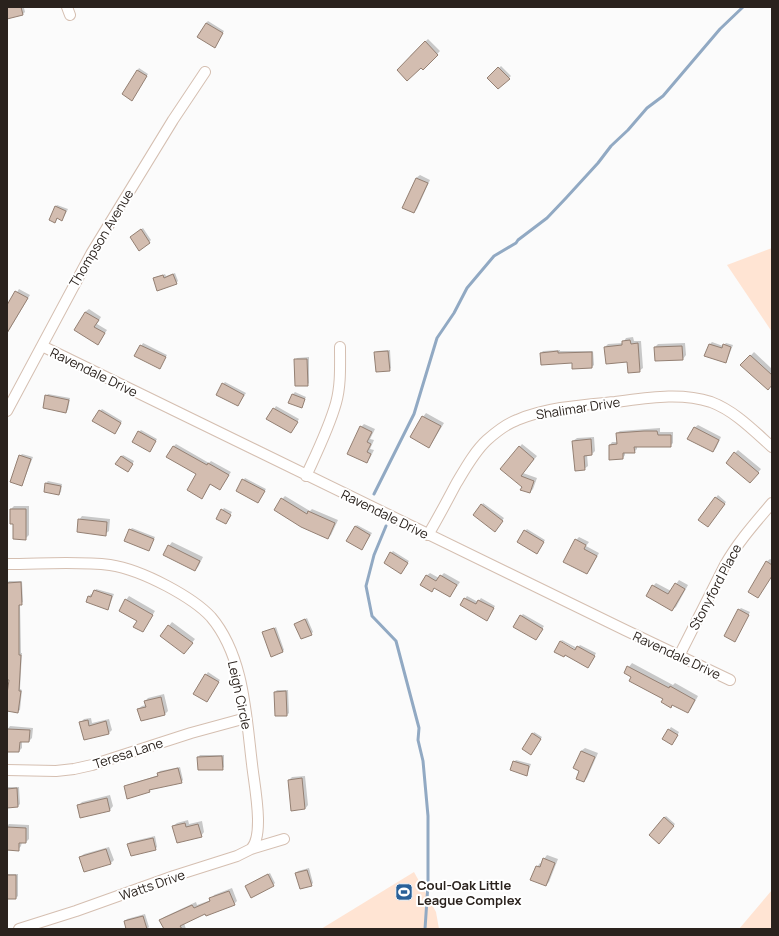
<svg xmlns="http://www.w3.org/2000/svg" width="779" height="936" font-family="Manrope,sans-serif">
  <style>
    .green { fill: #ffe4d3 }
    .shadow { fill: #0003 }
    .lines { fill: none; stroke-linecap: round; stroke-linejoin: round }
    .stream { stroke: #91a9c3; stroke-width: 3 }
    .building { fill: #d3bdb0; stroke: #948073 }
    .minor-casing { stroke: #d5bfb1; stroke-width: 12 }
    .minor { stroke: #fff; stroke-width: 10 }
    .labels { text-anchor: middle; stroke-width: 4; stroke-linejoin: round; paint-order: stroke }
    .street-label { font-size: 13px; fill: #2a221d; stroke: #fff }
    .poi-label { font-size: 13px; font-weight: bold; fill: #2a221d; stroke: #fff; text-anchor: start }
  </style>
  <rect width="100%" height="100%" fill="#fbfbfb"/>
  <path class="green" d="M772,248V332L727,265Z
    M414,872L436,912L439,929H321Z
    M772,890V929H739Z"/>
  <path class="shadow" d="M7,7H28L24,8L25,12L23,14L7,18Z
    M208,21L224,31L216,45L206,23Z
    M428,39L440,51L423,69L410,56Z
    M501,66L511,76L499,88L489,78Z
    M139,68L148,74L134,97L123,94Z
    M420,175L430,180L417,209L414,212L416,178Z
    M57,205L68,209L64,217L62,219L58,218L55,222V207Z
    M143,228L151,240L149,242L133,235Z
    M175,273L178,281L176,283L154,279L156,277L165,274L166,276Z
    M19,289L30,295L7,334V308Z
    M89,309L101,317L97,324L107,330L98,344L85,312Z
    M633,337L634,341H641L643,368L639,371L628,361L605,347L608,344L623,343L626,338Z
    M712,342L723,346L726,343L733,345L727,360L725,362L710,344Z
    M143,343L167,355L160,367L136,356Z
    M685,343L686,355L683,359L655,347L658,344Z
    M390,350L391,368L389,370L375,353L377,351Z
    M560,350V351H593L594,365L592,367L541,353L543,351Z
    M754,352L772,369V384L742,365Z
    M309,357V383L307,385L295,360L297,358Z
    M225,382L246,393L238,405L223,384Z
    M295,392L306,397L301,407L293,394Z
    M48,394L70,398L68,410L65,412L46,396Z
    M276,406L299,419L291,432L268,419Z
    M102,409L122,421L117,431L100,411Z
    M426,413L444,423L432,443L429,446L412,437L423,417Z
    M364,424L375,429L370,439L374,440L370,449L374,450L370,458L367,461L361,427Z
    M698,425L721,437L716,448L713,451L694,428Z
    M660,428V432H673V443L670,446H637V449L634,452H625V455L623,458L610,445L612,442H618L617,433L620,431Z
    M141,430L157,439L150,451L139,432Z
    M594,437L595,451L592,454L587,455L588,466L584,469L573,441L577,438Z
    M176,444L209,463L211,461L231,472L222,486L220,489L211,484L204,495L197,473L173,447Z
    M522,444L537,456L523,473L537,478L533,489L530,492L502,469Z
    M738,450L761,469L753,479L735,453Z
    M22,454L33,457L23,483L21,485L20,456Z
    M123,455L134,461L130,469L121,457Z
    M245,478L266,489L258,502L237,490Z
    M48,481L62,484L61,492L59,494L46,483Z
    M718,495L726,502L710,524L699,519Z
    M285,496L310,511L312,509L338,520L331,535L328,538L282,499Z
    M483,503L504,518L497,528L482,505Z
    M14,506H29V535L25,539L14,523L11,509Z
    M224,508L232,512L227,521L217,518Z
    M82,516L110,519L109,531L105,534L79,520Z
    M357,525L372,533L362,549L355,527Z
    M132,528L155,537L149,550L130,530Z
    M527,529L545,540L539,550L525,531Z
    M579,537L589,542L586,546L599,553L590,570L587,573L576,540Z
    M172,542L203,557L198,567L195,570L169,546Z
    M393,551L409,561L401,572L391,553Z
    M770,559L772,560V576L758,597L766,562Z
    M430,573L439,578L444,573L460,582L450,596L435,587L431,591L426,576Z
    M679,580L688,585L676,607L672,610L653,586L656,583L671,591Z
    M9,581H22L23,602L20,604L21,653H22L20,689L22,690L20,710L17,712L7,710L10,680L7,679V583Z
    M96,589L114,594L109,607L107,609L89,596L91,594L93,595Z
    M129,596L155,611L143,631L126,600Z
    M467,596L478,602L481,598L495,606L487,619L461,605Z
    M741,608L750,612L735,641L739,610Z
    M523,614L544,626L537,637L521,616Z
    M307,618L313,632L311,634L295,624Z
    M172,622L195,639L187,649L161,636Z
    M276,627L284,650L282,652L263,633Z
    M562,640L577,648L580,645L596,653L590,665L588,666L565,654L555,651L579,653L580,652L561,641Z
    M632,663L673,685L675,683L698,696L691,709L688,712L673,704L671,706L665,699L625,672Z
    M208,672L220,680L208,698L194,693Z
    M277,690H288L289,713L287,715L275,692Z
    M164,694L168,711L165,714L138,709L142,706L146,705L145,701L148,698Z
    M91,718L92,723L109,719L112,730L109,733L84,739L80,723L84,719Z
    M10,726L33,728L32,738L29,741H22V748L19,751H7V730Z
    M671,727L679,732L674,742L663,739Z
    M534,732L542,737L533,751V734Z
    M585,748L598,753L587,778L584,781L580,770L581,751Z
    M200,755H224V767L222,769L198,757Z
    M516,760L531,764L528,772L526,774L514,762Z
    M180,767L183,780L181,782L151,789L149,791L125,787L127,785L159,775L158,773L160,771Z
    M305,776L308,805L305,809L289,780L292,777Z
    M7,787H19L20,804L18,806L7,807Z
    M110,795L113,806L110,810L78,806L82,802Z
    M666,816L675,824L661,841L664,818Z
    M188,820L189,824L202,821L204,832L201,836L173,826L177,823Z
    M9,824L29,825V839L26,842H22L21,846L18,850L7,849V826Z
    M155,836L157,847L155,849L128,844L130,842Z
    M109,847L114,860L111,863L80,857L84,854Z
    M547,855L558,859L549,882L546,885L537,867L540,863L542,864L544,859Z
    M309,868L313,883L311,885L296,873L298,871Z
    M270,873L275,883L273,885L246,886Z
    M7,874H18V896L16,898H7Z
    M232,888L237,901L234,904L206,913L184,923L186,929H165L161,921L164,917L196,902L197,905L211,900L214,895Z
    M145,914L149,927L147,929H127L125,921L127,919Z"/>
  <g class="lines">
    <path class="stream" d="M374,494L414,414L437,338L454,313L467,288L494,256L516,243L518,240L547,218L566,198L598,163L611,146L628,130L647,108L663,96L720,29L743,7
      M386,526L374,555L366,586L372,616L396,641L419,728L418,740L423,761L428,816V884L425,929"/>
  </g>
  <path class="building" d="M7,7H21L23,15L7,19Z
    M206,23L223,33L215,48L197,37Z
    M425,41L438,55L423,70L421,68L407,81L397,70Z
    M498,67L510,79L498,89L487,78Z
    M137,70L147,76L132,101L122,94Z
    M416,178L428,183L414,213L402,208Z
    M55,206L66,211L62,221L57,218L55,223L49,220Z
    M141,229L150,243L139,251L130,237Z
    M173,274L177,284L157,291L153,278L163,275L164,278Z
    M15,291L28,298L7,333V305Z
    M85,312L99,320L94,327L105,333L98,345L74,330Z
    M630,340L631,344L638,343L640,372L628,373L627,362L606,364L604,347L622,345V341Z
    M709,344L722,348L723,344L731,347L726,363L704,356Z
    M140,345L166,357L160,369L134,356Z
    M682,346L683,360L655,361L654,347Z
    M388,351L390,371L376,372L374,352Z
    M558,351V353L592,352V368L572,369V363L541,365L540,353Z
    M750,355L772,375V385L768,390L740,365Z
    M294,359H307L308,386H295Z
    M222,383L244,395L238,406L216,395Z
    M292,394L305,399L302,408L288,403Z
    M45,395L69,400L66,413L43,408Z
    M273,408L298,422L291,433L266,419Z
    M99,410L121,423L115,434L92,421Z
    M422,416L441,426L429,448L410,437Z
    M360,426L372,432L367,442L371,444L367,452L371,454L367,463L347,454Z
    M694,427L719,440L713,452L687,439Z
    M138,431L156,441L150,452L132,442Z
    M644,431H657L658,435H671V447H634L635,453H623V459L609,460V445L617,444L616,433Z
    M591,439L592,455L584,456L585,470L575,471L572,441Z
    M173,446L207,465L208,463L229,475L220,490L210,484L202,499L187,490L196,474L166,457Z
    M519,446L534,459L521,476L534,481L530,493L520,490L522,487L500,469Z
    M734,452L759,473L750,483L726,463Z
    M19,455L31,459L22,486L10,482Z
    M121,456L133,464L128,472L115,464Z
    M242,479L265,491L258,503L236,491Z
    M45,483L61,486L59,495L44,492Z
    M715,497L725,504L708,527L698,520Z
    M281,498L307,514L308,511L335,523L328,539L301,527L274,510Z
    M481,504L503,521L495,532L473,515Z
    M10,509H26V540L13,539V524H10Z
    M221,509L231,515L226,524L216,519Z
    M78,519L107,522L106,536L77,532Z
    M355,526L370,535L362,550L346,541Z
    M129,529L154,539L149,551L124,541Z
    M524,530L544,542L537,554L517,542Z
    M575,539L586,545L584,549L597,556L587,574L563,562Z
    M168,545L200,561L195,571L163,555Z
    M390,552L408,563L401,574L384,563Z
    M766,561L772,565V576L758,598L748,592Z
    M426,575L436,581L440,575L457,585L450,597L434,588L432,592L420,585Z
    M21,582L22,605H19V655H21L19,691H21L18,713L7,711V694L9,680H7V583Z
    M675,583L685,589L672,611L646,596L652,585L668,594Z
    M94,590L112,596L108,610L86,602L88,596L91,597Z
    M464,598L476,604L478,600L494,608L487,621L460,605Z
    M125,599L153,615L143,632L133,627L137,621L119,611Z
    M738,609L749,615L735,642L724,636Z
    M520,615L543,629L536,640L513,627Z
    M305,619L312,635L301,639L294,624Z
    M168,625L193,643L184,654L160,636Z
    M274,628L283,652L271,657L262,632Z
    M560,641L575,650L577,646L595,656L588,668L565,655L564,657L554,652Z
    M627,666L669,688L670,686L695,700L688,713L672,705L671,708L661,702L663,699L629,681L631,677L624,673Z
    M205,674L219,682L207,702L193,694Z
    M286,691L287,716H275L274,692Z
    M161,697L165,715L141,721L137,709L146,707L144,701Z
    M88,720L89,726L106,721L109,734L84,740L79,722Z
    M7,729L30,730L29,742H20L19,752H7Z
    M668,729L678,735L672,745L662,739Z
    M532,733L541,739L531,755L522,749Z
    M581,751L595,757L584,782L576,779L579,771L573,768Z
    M222,756L223,770H198L197,757Z
    M513,761L529,766L527,776L510,770Z
    M178,768L182,783L149,790L150,792L127,799L124,786L158,776L157,773Z
    M302,778L305,809L291,811L288,780Z
    M17,788L18,807L7,808V789Z
    M107,798L110,811L80,818L77,805Z
    M664,817L674,826L659,844L649,835Z
    M185,823L186,827L198,824L202,837L177,843L172,826Z
    M7,827L26,828V843H19V851L7,850Z
    M153,838L156,850L131,856L127,844Z
    M106,849L111,864L84,872L79,857Z
    M543,858L555,863L546,886L530,880L536,866L540,867Z
    M307,870L312,886L300,889L295,873Z
    M268,874L274,886L251,898L245,886Z
    M7,875H16V899H7Z
    M229,891L235,905L206,916L205,914L180,926L182,929H164L159,920L192,905L194,908L210,901L209,898Z
    M143,916L147,929H126L124,921Z"/>
  <g class="lines">
    <defs>
      <path id="minor" d="M67,7L70,15
        M42,346L625,630L730,680
        M7,411L91,254L173,120L205,72
        M306,476C317,452 329,428 336,403C341,385 340,366 340,347
        M428,535C438,518 447,501 456,484C465,469 474,452 487,440C496,432 506,424 517,420C548,407 583,405 615,402C647,398 680,392 711,402C735,411 754,431 772,447
        M7,564C40,564 78,561 110,565C130,568 148,576 167,586C182,594 199,604 211,617C244,656 246,715 252,764C254,784 265,835 251,849
        M679,656L725,565C738,542 755,523 772,503
        M7,770L56,771L74,769L92,765L191,733L246,718
        M19,929L76,911L174,876L237,856L251,849L284,839"/>
    </defs>
    <use href="#minor" class="minor-casing"/>
    <use href="#minor" class="minor"/>
  </g>
  <defs>
    <symbol id="stadium-square" viewBox="-11 -11 22 22"><rect x="-9" y="-9" width="18" height="18" rx="4" fill="#296098" stroke="#fff"/><path d="M0-5a6.5 5 0 1 0 0 10a6.5 5 0 1 0 0-10ZM-3.5-1.8h7v3.6h-7Z" fill="#fff"/></symbol>
  </defs>
  <g fill-rule="evenodd">
    <use href="#stadium-square" x="394" y="882" width="20" height="20"/>
  </g>
  <g class="labels">
    <g class="street-label">
      <text transform="translate(101 238) rotate(-59)" y="5">Thompson Avenue</text>
      <text transform="translate(94 372) rotate(26)" y="5">Ravendale Drive</text>
      <text transform="translate(578 408) rotate(-9)" y="5">Shalimar Drive</text>
      <text transform="translate(385 514) rotate(26)" y="5">Ravendale Drive</text>
      <text transform="translate(715 587) rotate(-62)" y="5">Stonyford Place</text>
      <text transform="translate(677 655) rotate(25)" y="5">Ravendale Drive</text>
      <text transform="translate(240 695) rotate(78)" y="5">Leigh Circle</text>
      <text transform="translate(128 753) rotate(-18)" y="5">Teresa Lane</text>
      <text transform="translate(152 885) rotate(-19)" y="5">Watts Drive</text>
    </g>
    <g class="poi-label">
      <text x="417" y="890">Coul-Oak Little<tspan x="417" dy="15">League Complex</tspan></text>
    </g>
  </g>
  <rect width="779" height="936" fill="none" stroke="#2a221d" stroke-width="16"/>
</svg>
